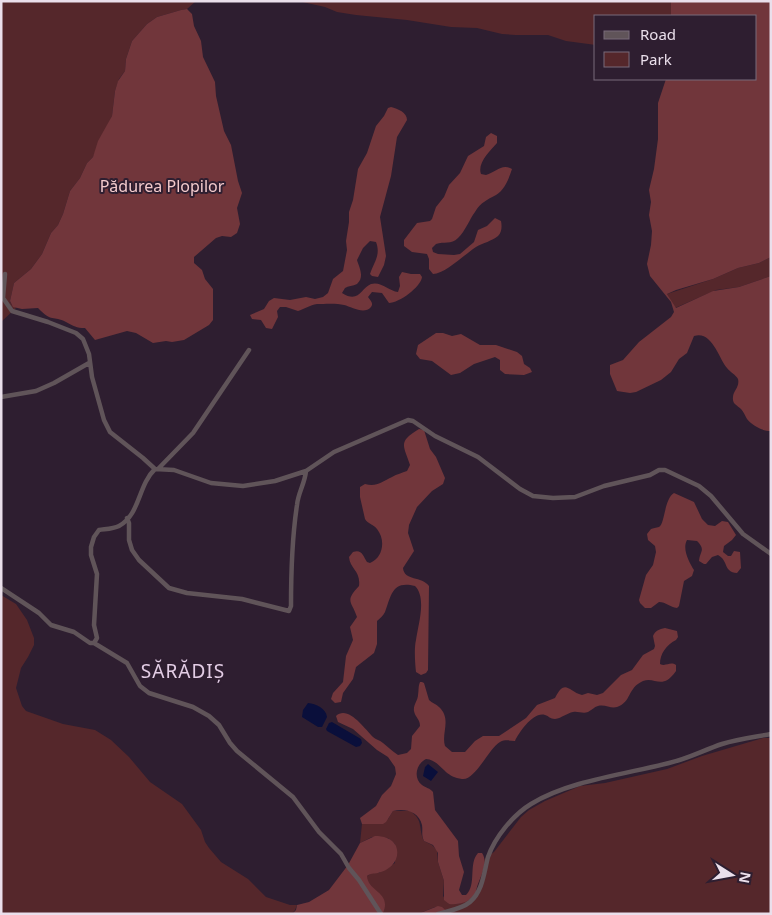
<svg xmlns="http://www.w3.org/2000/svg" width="772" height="915" font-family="'Noto Sans',sans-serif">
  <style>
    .green { fill: #55272b }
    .forest { fill: #71363b }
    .water { fill: #0a0f3b }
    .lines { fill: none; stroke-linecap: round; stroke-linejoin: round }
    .street { stroke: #605459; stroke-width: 4.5 }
    .labels { text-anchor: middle; stroke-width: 4; stroke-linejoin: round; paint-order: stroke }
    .park-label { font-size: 16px; fill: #f3cacc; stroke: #2e1e30 }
    .quarter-label { font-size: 19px; letter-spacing: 1px; fill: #e3cde5; stroke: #2e1e30 }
  </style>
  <rect width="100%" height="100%" fill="#2e1e30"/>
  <path class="green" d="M1,1H196L187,9L181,10L157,17L147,24L132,41L126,59L125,71L119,79L115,91L112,116L93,157L87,163L80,178L70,191L63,214L58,225L51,233L42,254L31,269L14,283L10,301L11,304L16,308L1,322Z
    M298,1H671V16H596V45L566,41L548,35H516L502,34L477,28L451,27L407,20L356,15L337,12L325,7Z
    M771,257V276L739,287L716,290L675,308L667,294L713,279L738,268L759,263Z
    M1,595L16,604L27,620L34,638V645L28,657L21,668L16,688L22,706L26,711L63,724L95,730L111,740L129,757L150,782L182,804L201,830L205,842L209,848L221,862L248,879L266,897L290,905H297L295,910L292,914H1Z
    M763,738H771V914H450L444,909L435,907L418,914H382L372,887L366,879L367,876L372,873H379L395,863V844L388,838L372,837L360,843L362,824L388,819L393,811H410C424,820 418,829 424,841L432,845L437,850L438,862L444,881L443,896L449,904H458L470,899L476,892L480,880L485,858L494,852L521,817L529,810L545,801L580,786L605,783L667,769L702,756Z"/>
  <path class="forest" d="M671,1H771V257L759,263L738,268L713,279L676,290L667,294L676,308L713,291L739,287L771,276V431C762,431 753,426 747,419C745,416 744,412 741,409C737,405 732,404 733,397C733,391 740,387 738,379C736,375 730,372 727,368C719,359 712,330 694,336L687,353L679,359L671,372L661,380L636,392L630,393L617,391L610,374V365L623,360L639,342L671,317L674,312L671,302L650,276L647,264L651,245L652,231L649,215L651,202L649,190L654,169L658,139V103L666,79H756V16H671Z
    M187,9L192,14L194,26L201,41L203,57L215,82L216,96L224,131L231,145L238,181L242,193L237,208L240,224L237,233L231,237L222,236L216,238L194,257V263L202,270L205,279L213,289V320L209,325L184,340L172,342L166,341L153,343L136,333L127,331L95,340L85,328C76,328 74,326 66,322C53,315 52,323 38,308L22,309L13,307L10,301L14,283L31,269L42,254L51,233L58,225L63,214L70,191L80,178L87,163L93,157L98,141L112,116L115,91L118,81L125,71L126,59L132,41L147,24L157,17L181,10Z
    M391,107C398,109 407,112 407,120L397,137L391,176L380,217L386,256L384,265L378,277L372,276L370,274C374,262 381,255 376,242L370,241L363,248L357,260C359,267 365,277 357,284C353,286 348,286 345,288L342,293C359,304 361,288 371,284C381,281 389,291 398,292L400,286L399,277L402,272L411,274H420L422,277C421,287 399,303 389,303L382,293L372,292L368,297C370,300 374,303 371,307C364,315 352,307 344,305C337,303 324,304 317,304C310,305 304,309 298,311L286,307H280L277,311L278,317L272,329L266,328L261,320L252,319L250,315L264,309L269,301L274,298L290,300L306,297L315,299L323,297L328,293L333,279L343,271L347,250L346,241L349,222V212L353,200L358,169L367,153L376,126L384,116L388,108Z
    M491,133L497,136V143C490,151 477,163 481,174L486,175C496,172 502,163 512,169C509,178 505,190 496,195C487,200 481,202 475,212C469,220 466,230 458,238C451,245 444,241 436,244L432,248L433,252L438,254L454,255L460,254L474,242L478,230L487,226L495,218L501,221C502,226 502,232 498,236C492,241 483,243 476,247C465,254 445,274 433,274L429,269V259L427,254L412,252L404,246V240L417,223L430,221L432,219L436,207L444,197L449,185L460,173L468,156L484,146L486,137Z
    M436,333H443L452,336L461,334L480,345H496L517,352L522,356L524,364L530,368L532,372L524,375L505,374L500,370V360L495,357L474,364L460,373L451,375L432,361L420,359L416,354L418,345Z
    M419,429L424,430L430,449L436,457L445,478L443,484L432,491L417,507L409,525L408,533L414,551L403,568C404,581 422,576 429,586L428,670L426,673L421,675L416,672C415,663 414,648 416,640C418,625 427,598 415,586C392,580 391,596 385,612C383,616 380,618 377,621V644L374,653L356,667L353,679L343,693L341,702L335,703L331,699L333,693L343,682L346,656L353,640L350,627L357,617C352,601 344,602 359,586C361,571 350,569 349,557L353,552C362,549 363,556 367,562L370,563C383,558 386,540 377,529C373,524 368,524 365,519L360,497V487L365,484C377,487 381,482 392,477C397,474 402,473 407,471L410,465C404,446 397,442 419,429Z
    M674,493L694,502L702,519L708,525L715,526L722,521L728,522L736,535L732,540L724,546L723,552L728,556H731L734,551L740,552L741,568L737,573C723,572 729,561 718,555L712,557L706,564H704L699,561C700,551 706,550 697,541L687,540C682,549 689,562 694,570L692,576L684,581L679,606L677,608C670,607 666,602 659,602L651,608H645L640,603L639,600L646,575L653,565L656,552L655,546L648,540L647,534L651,529C653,528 656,528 659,527C665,524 664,499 674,493Z
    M665,628L677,631L678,637L676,640C666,645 660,654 660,664C666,667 670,661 676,665V671C662,691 655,676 643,681C627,688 632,702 617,707C611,709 605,704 598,706C594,707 592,710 588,712C583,714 578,711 573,712C567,713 562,718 555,719C550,719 549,716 545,715C534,711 519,732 515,741C510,741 506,739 500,742C489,748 475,781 462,779C443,777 441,760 426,759C416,764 413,778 422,785C426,788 430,788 433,792L435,810L458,841L459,856L464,872L459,890L462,895H466C477,885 468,864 478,853H482C489,863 480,877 477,887C476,891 477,892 474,895C469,903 457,905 449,904L444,900V881L438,862V853L433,845L424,841C421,835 423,831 422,825C419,811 404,808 393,811L386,822L383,824H362L360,818L376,806L382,795L391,786L396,774L395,767L388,757L377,750L353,729L338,722L336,716C348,705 364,728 373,737C376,740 380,740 383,743C388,747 392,751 398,755L407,753L411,749L412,736L420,726C420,719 415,717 414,711C413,705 418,700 418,695C419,689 418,687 420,682H422L424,683L429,700C432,703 436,704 439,707C452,719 441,733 445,746L452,752H465L475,741L483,736H499L526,718L537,705L555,698C565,678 568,691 582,695L588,693L597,695L603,693L621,675L632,670L643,655L654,649L655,646L653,636C655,631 659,629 665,628Z
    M375,836C383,836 392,838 396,846C401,859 391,870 378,873C373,874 371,873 367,876C368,892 392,892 383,913L292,914L296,910L297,905L309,902L329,890L348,865L360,843Z
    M438,906L442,907L450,914H418Z"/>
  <path class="water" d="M308,703C316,704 326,708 327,717L322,727H318L302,717L303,710Z
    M332,722L361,739L362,743L360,746L356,747L327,731L326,729L329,723Z
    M428,764L438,772L431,781L423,776L425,767Z"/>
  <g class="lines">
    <path class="street" d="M5,274L3,298L12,311L48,322L76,333L83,339L89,354L92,377L104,420L110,432L143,458L155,469
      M1,397L36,391L54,383L89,363
      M158,469L193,433L249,350
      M127,518L129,523V540L132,550L139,560L169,588L187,593L242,599L289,611L291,606C291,573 292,538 297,505C298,493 305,483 306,471
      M1,588L39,613L51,625L74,632L90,643H94L127,663L140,686L149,693L193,707L209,716L219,725L230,743L237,751L293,797L319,832L341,854L349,868L359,880L381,914
      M94,643L97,638L94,625L97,574L91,555V547L94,537L99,530C105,529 113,529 119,526C140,515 138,485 155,469L174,470L211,483L243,486L275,481L306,471L334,452L408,420L413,421L435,436L478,457L520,489L533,496L553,498L575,497L604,486L650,475L659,470H665L699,486L711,496L743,534L771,554
      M438,914C448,911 462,909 470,902C483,891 484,872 488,857C495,837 513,815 531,804C568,781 626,774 669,763C687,759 704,750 722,744C738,739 755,737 771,734"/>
  </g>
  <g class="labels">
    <g class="park-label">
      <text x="162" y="192">Pădurea Plopilor</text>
    </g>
    <g class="quarter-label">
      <text x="183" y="678">SĂRĂDIȘ</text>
    </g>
  </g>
  <rect width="772" height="915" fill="none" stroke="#eadfeb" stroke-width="5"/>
  <rect x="594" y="15" width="162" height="65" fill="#2e1e30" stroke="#796b7b"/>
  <rect x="604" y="31" width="25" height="8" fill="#605459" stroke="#796b7b"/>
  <text x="640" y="40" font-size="15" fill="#eadfeb">Road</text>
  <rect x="604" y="52" width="25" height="15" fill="#55272b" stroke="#796b7b"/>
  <text x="640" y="65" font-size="15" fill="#eadfeb">Park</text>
  <g transform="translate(732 875) rotate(101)" stroke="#2e1e30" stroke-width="4" paint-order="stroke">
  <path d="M0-4L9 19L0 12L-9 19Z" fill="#eadfeb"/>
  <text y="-8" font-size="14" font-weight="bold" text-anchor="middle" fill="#eadfeb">N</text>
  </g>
</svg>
